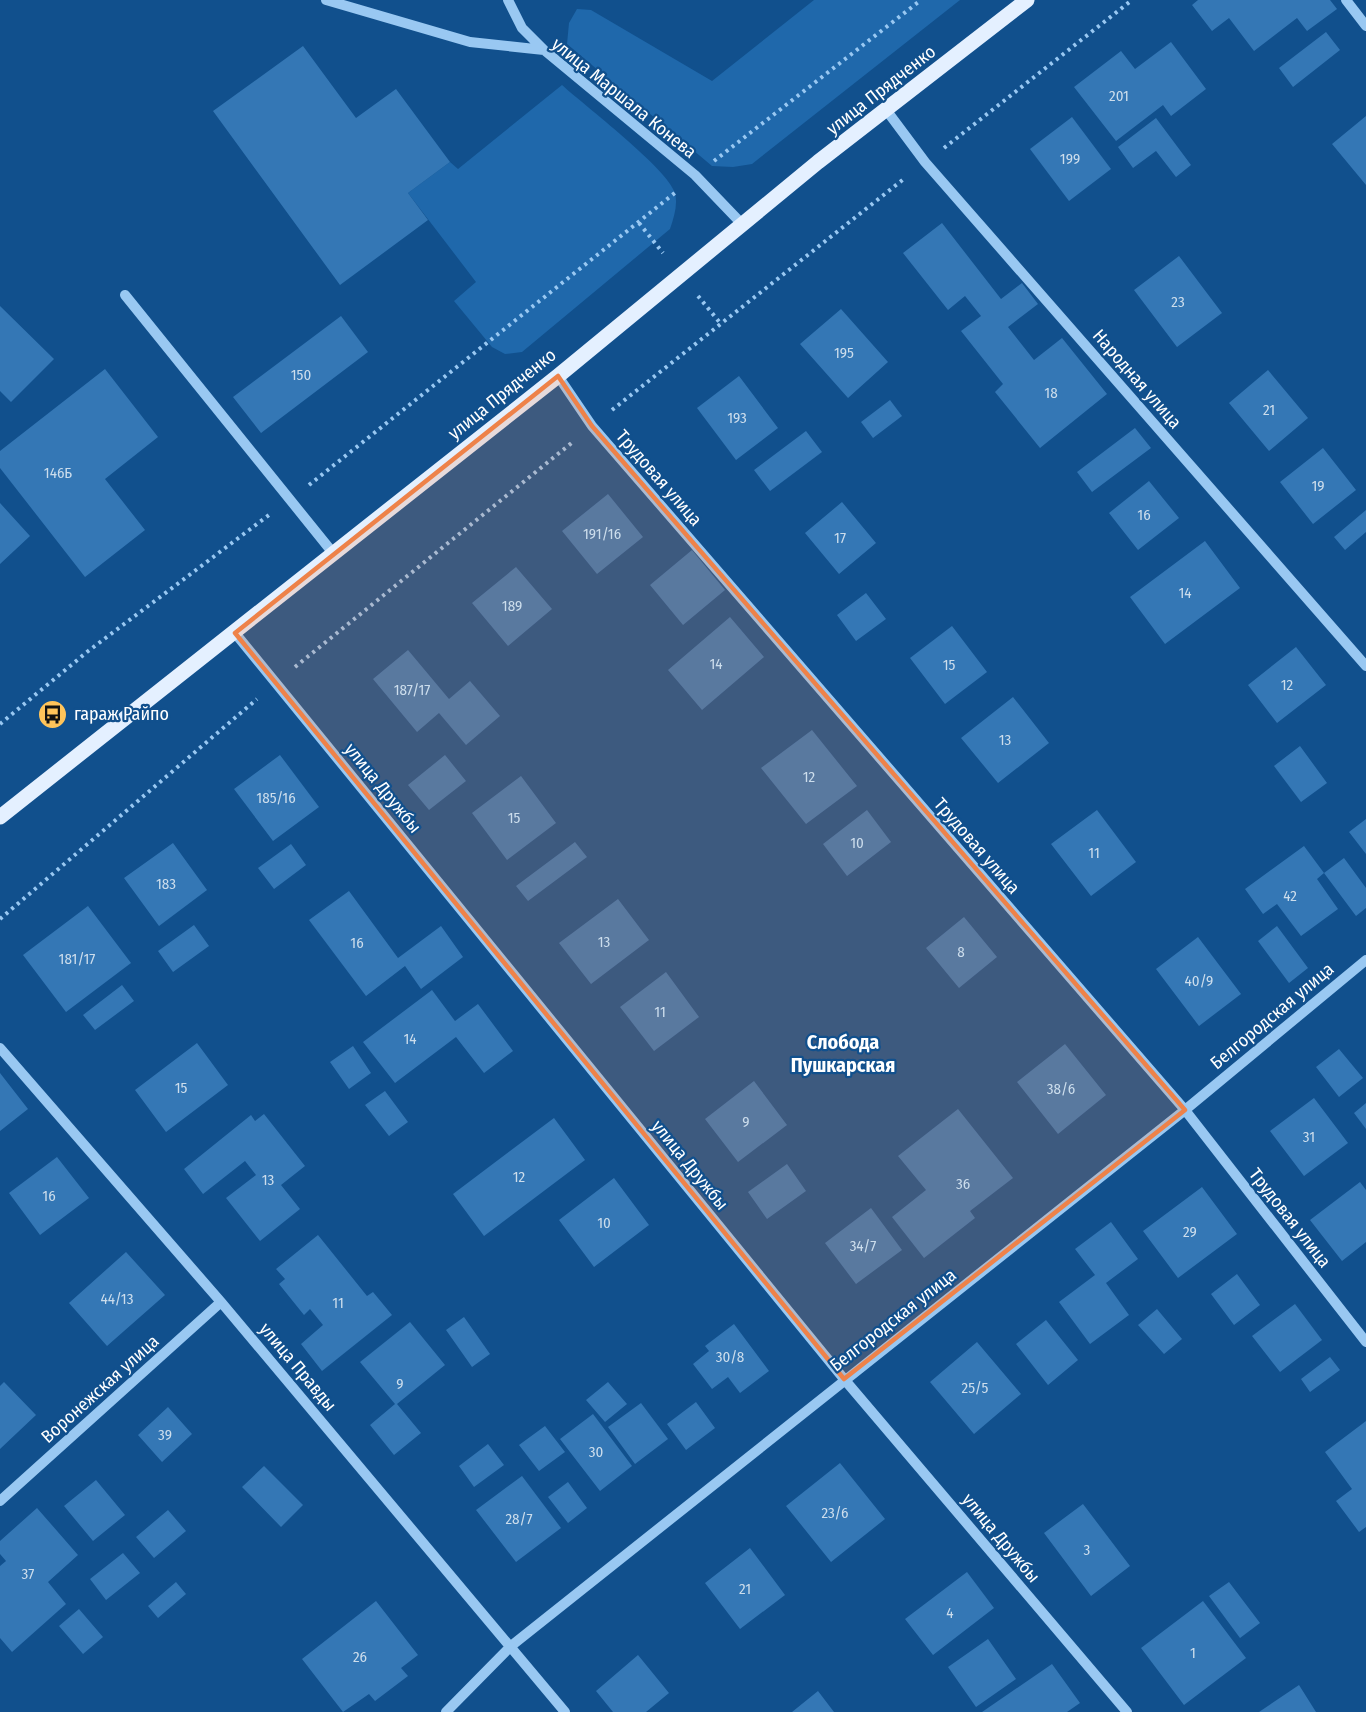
<svg xmlns="http://www.w3.org/2000/svg" width="1366" height="1712" font-family="'Fira Sans Condensed',sans-serif">
  <style>
    .green { fill: #1f68ab }
    .building { fill: #3477b5 }
    .lines { fill: none; stroke-linecap: round; stroke-linejoin: round }
    .path { stroke: #99c8f2; stroke-width: 4; stroke-dasharray: 3 4.5; stroke-linecap: butt }
    .minor { stroke: #99c8f2; stroke-width: 10 }
    .major { stroke: #e4f0ff; stroke-width: 15 }
    .marked { fill: #ee8249; fill-opacity: 0.2; stroke: #ee8249; stroke-width: 4.5; stroke-linejoin: round }
    .labels { text-anchor: middle; stroke-width: 4.5; stroke-linejoin: round; paint-order: stroke }
    .number-label { font-size: 15px; fill: #ccddec }
    .street-label { font-size: 18px; fill: #fff; stroke: #11508d }
    .poi-label { font-size: 18px; fill: #fff; stroke: #11508d; text-anchor: start }
    .neighbourhood-label { font-size: 20px; font-weight: bold; fill: #fff; stroke: #11508d }
  </style>
  <rect width="100%" height="100%" fill="#11508d"/>
  <path class="green" d="M814,0H960L752,164L733,167L712,166L567,44L569,23L577,9L591,10L712,81Z
    M562,85C585,106 667,168 675,193C678,205 674,217 670,229L522,352L505,354L492,347L454,301L476,282L408,193L450,162L458,169Z"/>
  <path class="building" d="M1198,0H1330L1337,9L1307,31L1297,18L1254,51L1229,18L1212,31L1192,5Z
    M1326,32L1340,50L1293,87L1279,68Z
    M1171,42L1206,89L1171,116L1163,105L1116,141L1074,87L1121,51L1135,69Z
    M303,46L356,118L396,89L450,162L408,193L428,220L340,285L213,111Z
    M1366,116V185L1332,144Z
    M1072,117L1111,169L1069,201L1030,149Z
    M1156,118L1191,165L1176,177L1156,151L1133,168L1118,147Z
    M942,223L1001,299L1022,283L1038,304L1008,327L1034,360L1062,338L1107,394L1040,448L995,392L1003,384L961,331L981,316L965,296L948,310L903,253Z
    M1179,256L1222,313L1177,347L1134,290Z
    M0,306L54,359L11,402L0,391Z
    M841,309L888,362L848,398L800,344Z
    M341,316L368,352L261,433L233,397Z
    M105,369L158,437L105,479L145,530L85,577L0,468V451Z
    M1268,370L1308,418L1269,451L1229,403Z
    M739,376L778,428L736,460L697,408Z
    M890,400L902,416L873,438L861,422Z
    M1135,428L1151,448L1092,492L1077,472Z
    M806,431L822,452L770,491L754,470Z
    M1323,448L1356,490L1313,524L1280,482Z
    M1149,481L1179,518L1138,550L1109,513Z
    M608,494L643,537L597,574L562,531Z
    M842,502L876,543L839,574L805,533Z
    M0,503L30,536L0,564Z
    M1366,510V532L1345,550L1334,537Z
    M1205,541L1240,588L1165,644L1130,597Z
    M692,550L725,590L683,625L650,585Z
    M516,567L552,609L508,646L472,603Z
    M866,593L886,619L856,641L837,615Z
    M730,617L764,657L702,710L668,670Z
    M952,626L987,672L945,704L910,658Z
    M1296,647L1326,685L1277,723L1248,685Z
    M408,650L449,699L470,681L500,716L466,745L439,713L417,732L373,679Z
    M1013,697L1049,743L998,783L961,738Z
    M812,730L857,786L806,824L761,768Z
    M1300,746L1327,783L1301,802L1274,766Z
    M280,755L319,807L273,841L234,789Z
    M445,755L466,781L429,810L408,785Z
    M521,776L556,823L507,860L472,813Z
    M867,810L891,842L847,876L823,844Z
    M1097,810L1136,862L1091,896L1051,844Z
    M1366,819V854L1349,832Z
    M575,842L587,857L528,901L516,886Z
    M173,843L207,890L159,926L124,878Z
    M291,844L306,865L274,889L258,868Z
    M1304,846L1324,873L1317,879L1338,909L1301,936L1277,904L1263,914L1245,889Z
    M1344,858L1366,888V908L1356,916L1324,873Z
    M349,891L398,958L441,926L463,957L421,989L405,966L366,996L309,920Z
    M618,899L649,940L591,984L559,943Z
    M88,906L131,963L66,1012L23,955Z
    M964,917L997,957L959,988L926,948Z
    M194,925L209,946L173,972L158,951Z
    M1277,926L1308,968L1289,983L1258,941Z
    M1198,937L1241,994L1199,1026L1156,969Z
    M666,972L699,1017L654,1051L620,1007Z
    M122,985L134,1001L95,1030L83,1015Z
    M432,990L455,1021L478,1004L513,1051L484,1073L456,1037L395,1083L363,1042Z
    M197,1043L228,1085L166,1132L135,1090Z
    M1065,1044L1106,1095L1058,1134L1017,1082Z
    M353,1046L371,1073L349,1089L330,1062Z
    M1339,1049L1363,1078L1339,1097L1316,1067Z
    M0,1073L28,1109L0,1131Z
    M754,1081L787,1125L738,1162L705,1119Z
    M385,1091L408,1122L389,1136L365,1105Z
    M1314,1098L1348,1143L1304,1176L1270,1131Z
    M1366,1103V1129L1354,1113Z
    M958,1109L1013,1178L970,1211L975,1218L924,1258L892,1217L926,1190L898,1156Z
    M264,1114L305,1166L281,1185L300,1209L260,1241L226,1198L256,1175L245,1161L203,1194L184,1169L251,1115L255,1121Z
    M554,1118L585,1160L484,1236L453,1194Z
    M57,1157L89,1198L40,1235L9,1193Z
    M787,1164L806,1191L767,1219L748,1192Z
    M614,1178L649,1225L594,1267L559,1220Z
    M1360,1182L1366,1190V1242L1342,1261L1310,1220Z
    M1202,1187L1237,1234L1178,1278L1143,1231Z
    M871,1208L902,1250L856,1284L825,1243Z
    M1111,1222L1138,1259L1106,1283L1129,1315L1090,1344L1059,1302L1095,1275L1075,1249Z
    M318,1235L367,1296L373,1292L392,1315L322,1371L301,1344L323,1325L310,1309L304,1315L279,1284L285,1279L276,1269Z
    M126,1252L165,1295L107,1346L69,1303Z
    M1237,1274L1260,1305L1234,1325L1211,1294Z
    M1295,1304L1322,1340L1280,1372L1252,1336Z
    M1157,1309L1182,1339L1164,1354L1138,1325Z
    M464,1317L490,1354L472,1367L446,1330Z
    M1046,1320L1078,1360L1048,1385L1016,1344Z
    M410,1322L445,1365L397,1404L421,1433L394,1455L370,1425L395,1404L360,1362Z
    M734,1324L769,1371L740,1393L728,1377L712,1389L693,1364L709,1351L705,1346Z
    M977,1342L1021,1394L974,1434L930,1382Z
    M1330,1357L1340,1370L1310,1392L1301,1379Z
    M4,1382L36,1415L0,1449V1386Z
    M608,1382L627,1404L605,1422L586,1400Z
    M696,1402L715,1428L686,1450L667,1424Z
    M641,1403L668,1439L635,1464L608,1427Z
    M168,1407L192,1434L162,1462L138,1435Z
    M593,1414L632,1466L600,1491L560,1439Z
    M1366,1421V1527L1359,1532L1336,1501L1352,1489L1325,1452Z
    M545,1426L565,1452L539,1471L519,1445Z
    M488,1444L504,1465L474,1487L459,1466Z
    M840,1463L885,1519L831,1562L786,1506Z
    M264,1466L303,1505L281,1527L242,1487Z
    M522,1476L561,1528L516,1562L476,1510Z
    M96,1480L125,1515L93,1541L64,1506Z
    M568,1482L587,1508L568,1523L548,1497Z
    M1083,1504L1130,1566L1091,1596L1044,1533Z
    M37,1508L78,1555L48,1582L66,1604L12,1652L0,1638V1566L6,1561L0,1554V1541Z
    M168,1510L186,1531L154,1558L136,1537Z
    M750,1548L785,1595L740,1629L705,1583Z
    M123,1553L140,1573L106,1600L90,1579Z
    M967,1572L994,1608L933,1655L905,1619Z
    M176,1582L186,1594L158,1618L148,1606Z
    M1229,1582L1260,1623L1240,1638L1209,1596Z
    M376,1601L418,1655L401,1668L408,1676L375,1701L369,1694L343,1712L302,1659Z
    M1203,1601L1246,1658L1184,1705L1141,1648Z
    M79,1609L103,1637L83,1654L59,1626Z
    M988,1639L1016,1679L976,1707L948,1667Z
    M638,1655L669,1693L646,1712H613L596,1691Z
    M1052,1664L1080,1703L1067,1712H982Z
    M1299,1685L1316,1712H1259Z
    M818,1691L834,1712H792Z"/>
  <g class="lines">
    <path class="path" d="M944,148L1132,0
      M714,161L921,0
      M639,223L663,253
      M698,296L721,324
      M612,410L905,178
      M309,485L676,192
      M295,667L574,441
      M0,724L87,652L269,515
      M0,919L257,699"/>
    <path class="minor" d="M326,0L470,42L544,50L695,175L742,224
      M508,0L522,28L544,50
      M1346,0L1366,26
      M887,111L925,162L1366,666
      M125,295L333,553
      M558,376L592,426L1185,1110L1366,1342
      M235,633L844,1379L1127,1712
      M0,1048L221,1302L565,1712
      M0,1501L221,1302
      M446,1712L511,1646L1185,1110L1366,960"/>
    <path class="major" d="M0,817L558,376L818,162L1027,0"/>
  </g>
  <path class="marked" d="M558,376L592,426L1185,1110L844,1379L235,633Z"/>
  <defs>
    <symbol id="bus-disc" viewBox="-11 -11 22 22"><circle r="9.5" fill="#ffc45a" stroke="#11508d"/><path d="M-5-6H5V4H4V6H2V4H-2V6H-4V4H-5ZM-3.5-4V0h7V-4ZM-3.5 1.2v1.5H-2V1.2ZM2 1.2v1.5H3.5V1.2Z" fill="#111"/></symbol>
  </defs>
  <g fill-rule="evenodd">
    <use href="#bus-disc" x="36" y="698" width="33" height="33"/>
  </g>
  <g class="labels">
    <g class="number-label">
      <text x="1119" y="101">201</text>
      <text x="1070" y="164">199</text>
      <text x="1178" y="307">23</text>
      <text x="844" y="358">195</text>
      <text x="301" y="380">150</text>
      <text x="1051" y="398">18</text>
      <text x="1269" y="415">21</text>
      <text x="737" y="423">193</text>
      <text x="58" y="478">146Б</text>
      <text x="1318" y="491">19</text>
      <text x="1144" y="520">16</text>
      <text x="602" y="539">191/16</text>
      <text x="840" y="543">17</text>
      <text x="1185" y="598">14</text>
      <text x="512" y="611">189</text>
      <text x="716" y="669">14</text>
      <text x="949" y="670">15</text>
      <text x="1287" y="690">12</text>
      <text x="412" y="695">187/17</text>
      <text x="1005" y="745">13</text>
      <text x="809" y="782">12</text>
      <text x="276" y="803">185/16</text>
      <text x="514" y="823">15</text>
      <text x="857" y="848">10</text>
      <text x="1094" y="858">11</text>
      <text x="166" y="889">183</text>
      <text x="1290" y="901">42</text>
      <text x="604" y="947">13</text>
      <text x="357" y="948">16</text>
      <text x="961" y="957">8</text>
      <text x="77" y="964">181/17</text>
      <text x="1199" y="986">40/9</text>
      <text x="660" y="1017">11</text>
      <text x="410" y="1044">14</text>
      <text x="181" y="1093">15</text>
      <text x="1061" y="1094">38/6</text>
      <text x="746" y="1127">9</text>
      <text x="1309" y="1142">31</text>
      <text x="519" y="1182">12</text>
      <text x="268" y="1185">13</text>
      <text x="963" y="1189">36</text>
      <text x="49" y="1201">16</text>
      <text x="604" y="1228">10</text>
      <text x="1190" y="1237">29</text>
      <text x="863" y="1251">34/7</text>
      <text x="117" y="1304">44/13</text>
      <text x="338" y="1308">11</text>
      <text x="730" y="1362">30/8</text>
      <text x="400" y="1389">9</text>
      <text x="975" y="1393">25/5</text>
      <text x="165" y="1440">39</text>
      <text x="596" y="1457">30</text>
      <text x="835" y="1518">23/6</text>
      <text x="519" y="1524">28/7</text>
      <text x="1087" y="1555">3</text>
      <text x="28" y="1579">37</text>
      <text x="745" y="1594">21</text>
      <text x="950" y="1618">4</text>
      <text x="1193" y="1658">1</text>
      <text x="360" y="1662">26</text>
    </g>
    <g class="street-label">
      <text transform="translate(881 90) rotate(-38)" y="6">улица Прядченко</text>
      <text transform="translate(624 98) rotate(39)" y="6">улица Маршала Конева</text>
      <text transform="translate(1137 379) rotate(49)" y="6">Народная улица</text>
      <text transform="translate(502 394) rotate(-39)" y="6">улица Прядченко</text>
      <text transform="translate(659 478) rotate(49)" y="6">Трудовая улица</text>
      <text transform="translate(383 788) rotate(51)" y="6">улица Дружбы</text>
      <text transform="translate(977 846) rotate(49)" y="6">Трудовая улица</text>
      <text transform="translate(1272 1016) rotate(-40)" y="6">Белгородская улица</text>
      <text transform="translate(690 1165) rotate(51)" y="6">улица Дружбы</text>
      <text transform="translate(1290 1218) rotate(52)" y="6">Трудовая улица</text>
      <text transform="translate(893 1320) rotate(-38)" y="6">Белгородская улица</text>
      <text transform="translate(298 1367) rotate(50)" y="6">улица Правды</text>
      <text transform="translate(100 1389) rotate(-42)" y="6">Воронежская улица</text>
      <text transform="translate(1001 1538) rotate(50)" y="6">улица Дружбы</text>
    </g>
    <g class="poi-label">
      <text x="74" y="720">гараж Райпо</text>
    </g>
    <g class="neighbourhood-label">
      <text x="843" y="1049">Слобода<tspan x="843" dy="23">Пушкарская</tspan></text>
    </g>
  </g>
</svg>
